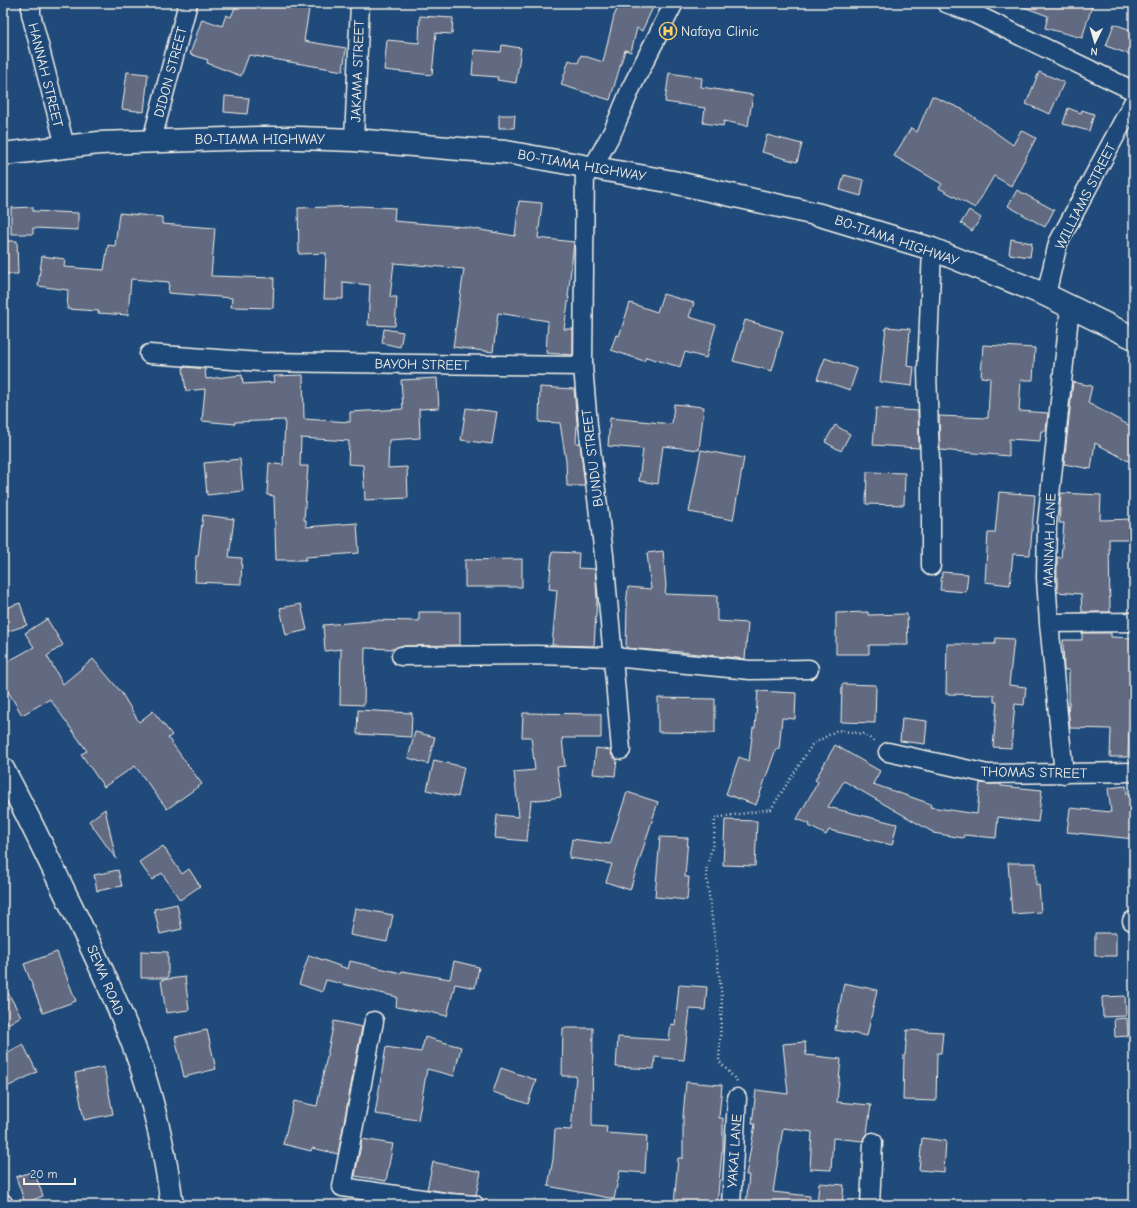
<svg xmlns="http://www.w3.org/2000/svg" width="1137" height="1208" font-family="'Comic Neue',sans-serif">
  <style>
    .building { fill: #626b82; stroke: #f4f1e8 }
    .lines { fill: none; stroke-linecap: round; stroke-linejoin: round }
    .street-casing { stroke: #f4f1e8; stroke-width: 21 }
    .primary-casing { stroke: #f4f1e8; stroke-width: 25 }
    .highway-casing { stroke: #f4f1e8; stroke-width: 25 }
    .path { stroke: #f4f1e8; stroke-width: 2.5; stroke-dasharray: 1 3; stroke-linecap: butt }
    .street { stroke: #1f4a7a; stroke-width: 18 }
    .primary { stroke: #1f4a7a; stroke-width: 22 }
    .highway { stroke: #1f4a7a; stroke-width: 22 }
    .labels { text-anchor: middle; stroke-width: 3; stroke-linejoin: round; paint-order: stroke }
    .poi-label { font-size: 14px; fill: #f4f1e8; stroke: #1f4a7a; text-anchor: start }
    .street-label { font-size: 14px; fill: #f4f1e8; stroke: #1f4a7a }
  </style>
  <rect width="100%" height="100%" fill="#1f4a7a"/>
  <filter id="ink" filterUnits="userSpaceOnUse"><feTurbulence type="fractalNoise" baseFrequency=".025" numOctaves="2"/><feDisplacementMap in="SourceGraphic" scale="8" xChannelSelector="R" yChannelSelector="G"/><feConvolveMatrix kernelMatrix="1 2 1 2 8 2 1 2 1" color-interpolation-filters="sRGB"/></filter>
  <g filter="url(#ink)">
    <path class="building" d="M237,3H310L304,41L346,48L343,71L249,55L241,76L207,63L208,60L190,54L202,19L222,26L226,15L231,17Z
      M620,3H655L642,31L637,28L631,52L625,50L610,100L561,85L569,60L578,63L581,55L603,62L614,16Z
      M1019,3H1093L1082,38L1045,28L1048,16L1018,5Z
      M420,16L453,18L452,34L436,33L432,75L384,70L387,40L419,43Z
      M1114,24L1134,31V56L1106,46Z
      M502,45L521,48L516,83L497,80L498,77L472,75L474,50L501,52Z
      M127,72L148,74L144,112L122,109Z
      M1039,72L1064,82L1050,114L1026,104Z
      M669,73L702,78L701,87L753,95L748,126L724,121L723,126L703,123L705,108L665,102Z
      M225,96L249,98L247,114L224,112Z
      M932,96L964,110L1013,145L1021,130L1036,138L1011,186L994,176L975,208L939,188L942,184L894,156L911,128L917,132Z
      M1068,108L1081,113L1082,110L1094,114L1089,131L1063,124Z
      M499,115H515L514,128H499Z
      M767,135L802,144L797,162L762,152Z
      M844,175L864,180L861,196L840,190Z
      M1017,190L1054,210L1045,227L1008,206Z
      M519,201L542,203L538,238L574,242L568,297H569L564,329H573V355L546,353L548,321L498,313L493,352L453,347L464,269L394,263L390,297H397L395,326L368,325L370,285L343,282V299H324L326,253L299,254L298,208L360,206L395,208L394,221L464,227L515,236Z
      M33,207V211L78,213V230L33,228V234H11V208Z
      M969,210L981,218L972,231L961,223Z
      M119,213L162,217V224L215,228L211,276L274,278L273,308L231,307L232,298L168,293L169,282L131,279L128,315L98,313L99,311L67,309L68,290L38,286L42,256L65,259L64,267L104,270L108,245L115,246Z
      M1011,239L1032,243L1030,257L1009,254Z
      M3,241H17L18,274H3Z
      M663,294L694,303L689,317L716,325L706,358L685,352L680,367L646,357L644,361L611,350L616,335L619,336L630,303L657,312Z
      M745,320L783,331L772,371L733,361Z
      M886,327L910,329L907,366L914,367L912,386L880,382Z
      M384,329L403,332L400,347L382,343Z
      M983,345L1035,348L1033,380H1021L1019,411L1048,413L1046,431H1041L1040,441L1009,439V456L940,450L939,416L988,418L990,378L981,377Z
      M825,358L857,369L850,390L817,379Z
      M186,367L205,369L206,379L242,375L243,384L275,382L274,376L303,375L304,419L350,422V412L403,409L401,380L437,378L439,408L419,409L420,438L389,440L388,468L407,467L408,498L365,500L363,465L348,464L349,441L301,438L300,466H308L304,520H306V527L357,523L359,553L306,557V560H276L274,496L267,495L269,463L283,465L285,420L235,422V424L202,421L205,389L186,391L183,368Z
      M1073,382L1092,386L1088,403L1134,428V464L1095,443L1091,469L1064,464Z
      M540,387L574,389L577,423L576,443H580L585,486H567L566,461L560,423L539,422Z
      M674,404L704,407L699,450L663,446L658,484L639,481L643,449L608,446L610,418L672,424Z
      M466,408L497,412L492,444L461,440Z
      M876,408L918,411L919,448L873,445Z
      M835,425L850,434L841,451L825,442Z
      M701,450L744,458L733,520L689,512Z
      M240,459L243,491L207,495L204,463Z
      M867,472L905,473L904,505L866,504Z
      M999,492L1035,495L1030,555L1013,554L1010,585L985,582L988,533H995Z
      M1061,493L1101,495L1100,520L1134,519V539H1109L1110,612H1082L1081,594L1057,592V557L1061,558L1064,523H1059Z
      M203,515L234,519L229,557L242,558L241,584L195,582L196,556H198Z
      M663,551L666,586L665,594L717,596V621L748,623L745,659L662,650V651L626,648L627,606H626L628,587L651,589L647,553Z
      M552,552L579,553L578,568L595,569L597,599L594,646L552,645L557,590L549,589Z
      M522,559V587H465V560Z
      M942,572L968,574L966,592L940,590Z
      M20,603L27,625L3,633V609Z
      M301,604L307,630L286,635L280,608Z
      M419,612H460V645L401,646L394,649L365,648L364,705L340,704L341,649L325,651L323,625L371,621V620L419,621Z
      M868,612V615L907,614L908,645H869V654H836V613Z
      M47,619L63,645L47,656L63,684L93,659L121,692L139,722L153,711L172,735L168,738L202,784L167,809L135,766L104,787L81,754L87,751L50,699L22,715L3,683V664L34,647L25,633Z
      M1082,633H1111V637L1134,638V700H1130L1128,757H1110L1111,729L1070,728L1068,706H1069V670H1064L1063,640H1082Z
      M996,638L1014,639L1009,685L1026,687L1024,705L1015,704L1011,748L993,747L997,702H994V695L946,694L947,644H995Z
      M842,684L876,685L875,723L841,722Z
      M758,691L796,693L795,719L782,718L779,750L776,749L756,805L726,794L739,757L749,761L753,728H755Z
      M658,698L715,699V733L658,732Z
      M358,710L412,713L411,737L357,734Z
      M523,713L601,714V738H562L565,766L557,767L561,797L531,801L527,841L495,838L497,815L519,817L514,772L535,770L531,737H522Z
      M902,718L927,721L925,744L900,741Z
      M415,732L435,737L428,764L408,758Z
      M835,745L880,771L873,784L931,804L930,807L977,814L980,783L988,784H1001V786L1042,790L1038,822L998,817L996,838L964,835L963,838L933,833V832L929,830L844,781L828,807L897,824L892,845L829,830L826,835L809,826L810,824L797,819L818,782L815,780Z
      M596,748L610,750L612,756L617,760L615,776L593,774Z
      M434,760L464,767L458,797L427,790Z
      M1126,786L1127,794H1134V839L1067,832L1070,808L1111,812L1108,788Z
      M627,792L658,802L630,890L606,882L612,864L569,858L572,839L610,844Z
      M105,809L116,859L89,821Z
      M725,820L757,821L755,866L723,865Z
      M660,837L688,838L685,877H689L687,900L655,897Z
      M163,846L182,874L189,869L200,886L180,900L162,873L152,880L139,862Z
      M1008,863H1036V885H1039L1041,912L1012,914Z
      M118,870L122,886L97,891L94,875Z
      M177,904L182,929L160,934L154,909Z
      M355,908L393,915L387,942L350,935Z
      M1095,933H1116V956H1095Z
      M141,951L168,952V978H141Z
      M57,952L76,1001L43,1013L24,964Z
      M309,955L348,969L350,961L401,973L402,971L450,979L454,961L479,967L475,988L455,984L447,1016L425,1011L424,1012L396,1007L397,997L326,980L322,992L299,984Z
      M185,977L189,1010L166,1013L161,980Z
      M844,983L877,990L867,1036L835,1030Z
      M3,984L21,1016L8,1024L3,1016Z
      M679,985L707,987L705,1010L690,1009L684,1060L655,1057L654,1069L616,1067L618,1037L669,1040L671,1024L675,1025Z
      M1125,996L1126,1016L1103,1017L1102,997Z
      M1127,1018L1128,1036L1115,1037L1114,1019Z
      M334,1021L362,1027L338,1154L312,1148L311,1151L283,1144L294,1101L317,1106Z
      M563,1028H593L592,1126L607,1127L606,1133L647,1136L645,1173L620,1171L614,1199L548,1186L553,1159L555,1129L571,1130L576,1076H562Z
      M207,1030L216,1069L184,1077L175,1037Z
      M907,1030L943,1032L941,1053H937L936,1101L903,1100L904,1055H905Z
      M425,1037L461,1047L454,1076L427,1069L418,1120L375,1114L386,1047L421,1052Z
      M805,1042L806,1055L841,1059L837,1102L871,1105L867,1133L864,1137L863,1141L833,1138L831,1170L810,1169L812,1132L783,1128L773,1192L810,1196L809,1205H746L749,1175H746L755,1124H752L756,1090L788,1094L783,1044Z
      M23,1044L37,1072L3,1089V1055Z
      M104,1067L113,1114L84,1120L75,1073Z
      M501,1068L536,1080L528,1104L493,1092Z
      M686,1082L722,1085L719,1118H723V1151H722L717,1205H674L678,1158H683V1116Z
      M922,1138L946,1141L944,1172L919,1170Z
      M362,1139L393,1144L386,1181L355,1176Z
      M433,1162L481,1172L476,1195L450,1193L427,1189Z
      M34,1171L43,1196L25,1203L16,1177Z
      M819,1183L844,1185L842,1205H817Z"/>
    <g class="lines">
      <defs>
        <path id="street" d="M31,3V14L65,146
          M946,3L975,14L1134,91
          M152,140L188,3
          M354,140L360,3
          M585,166L583,366L588,425L604,555L621,750
          M593,167L613,131L631,88L674,3
          M1046,295L1058,243L1134,101
          M149,354L261,362L583,366
          M931,566V490L927,371L932,249
          M1049,623L1134,622
          M401,656L536,655L613,657L750,670L809,669
          M888,752L988,774L1134,772
          M1064,774L1049,623L1046,578L1047,523L1070,307
          M1132,921H1134
          M374,1021L342,1187L449,1203L475,1205
          M3,1203L4,1205
          M731,1205L737,1098
          M870,1205L873,1142"/>
        <path id="primary" d="M3,769C25,809 44,850 64,891C92,948 120,1006 141,1066C156,1111 166,1158 172,1205"/>
        <path id="highway" d="M3,154L99,143L258,138H298L354,140L460,149L506,152L673,182L820,215L932,249L1046,295L1134,338"/>
      </defs>
      <use href="#street" class="street-casing"/>
      <use href="#primary" class="primary-casing"/>
      <use href="#highway" class="highway-casing"/>
      <path class="path" d="M737,1081L719,1061L722,998L706,871L714,839L715,818L771,809L812,745L837,730L864,734L875,742"/>
      <use href="#street" class="street"/>
      <use href="#primary" class="primary"/>
      <use href="#highway" class="highway"/>
    </g>
  </g>
  <defs>
    <symbol id="hospital-ring" viewBox="-11 -11 22 22"><circle r="9.5" fill="#1f4a7a" stroke="#ffd166" stroke-width="1.5"/><path d="M-5-5h3v3.5h4V-5h3V5h-3V1.5h-4V5h-3Z" fill="#ffd166"/></symbol>
  </defs>
  <g fill-rule="evenodd">
    <use href="#hospital-ring" x="658" y="21" width="20" height="20"/>
  </g>
  <g class="labels">
    <g class="poi-label">
      <text x="681" y="36">Nafaya Clinic</text>
    </g>
    <g class="street-label">
      <text transform="translate(357 71) rotate(-88)" y="5">JAKAMA STREET</text>
      <text transform="translate(170 72) rotate(-75)" y="5">DIDON STREET</text>
      <text transform="translate(46 75) rotate(76)" y="5">HANNAH STREET</text>
      <text x="260" y="144">BO-TIAMA HIGHWAY</text>
      <text transform="translate(582 165) rotate(10)" y="5">BO-TIAMA HIGHWAY</text>
      <text transform="translate(1085 196) rotate(-63)" y="5">WILLIAMS STREET</text>
      <text transform="translate(897 240) rotate(19)" y="5">BO-TIAMA HIGHWAY</text>
      <text transform="translate(422 364) rotate(1)" y="5">BAYOH STREET</text>
      <text transform="translate(592 458) rotate(-97)" y="5">BUNDU STREET</text>
      <text transform="translate(1049 540) rotate(-88)" y="5">MANNAH LANE</text>
      <text transform="translate(1034 772) rotate(1)" y="5">THOMAS STREET</text>
      <text transform="translate(106 980) rotate(67)" y="5">SEWA ROAD</text>
      <text transform="translate(734 1151) rotate(-86)" y="5">YAKAI LANE</text>
    </g>
  </g>
  <rect width="1137" height="1208" fill="none" stroke="#1f4a7a" stroke-width="16"/>
  <rect x="8" y="8" width="1121" height="1192" fill="none" stroke="#f4f1e8" stroke-width="1.5" filter="url(#ink)"/>
  <g transform="translate(1095 42) rotate(185)" stroke="#1f4a7a" stroke-width="3" paint-order="stroke">
  <path d="M0-3L7 15L0 10L-7 15Z" fill="#f4f1e8"/>
  <text y="-6" font-size="11" font-weight="bold" text-anchor="middle" fill="#f4f1e8">N</text>
  </g>
  <path d="M24 1178v6h51v-6" fill="none" stroke="#f4f1e8" stroke-width="2"/>
  <text x="30" y="1178" font-size="12" fill="#f4f1e8" stroke="#1f4a7a" stroke-width="3" paint-order="stroke">20 m</text>
</svg>
